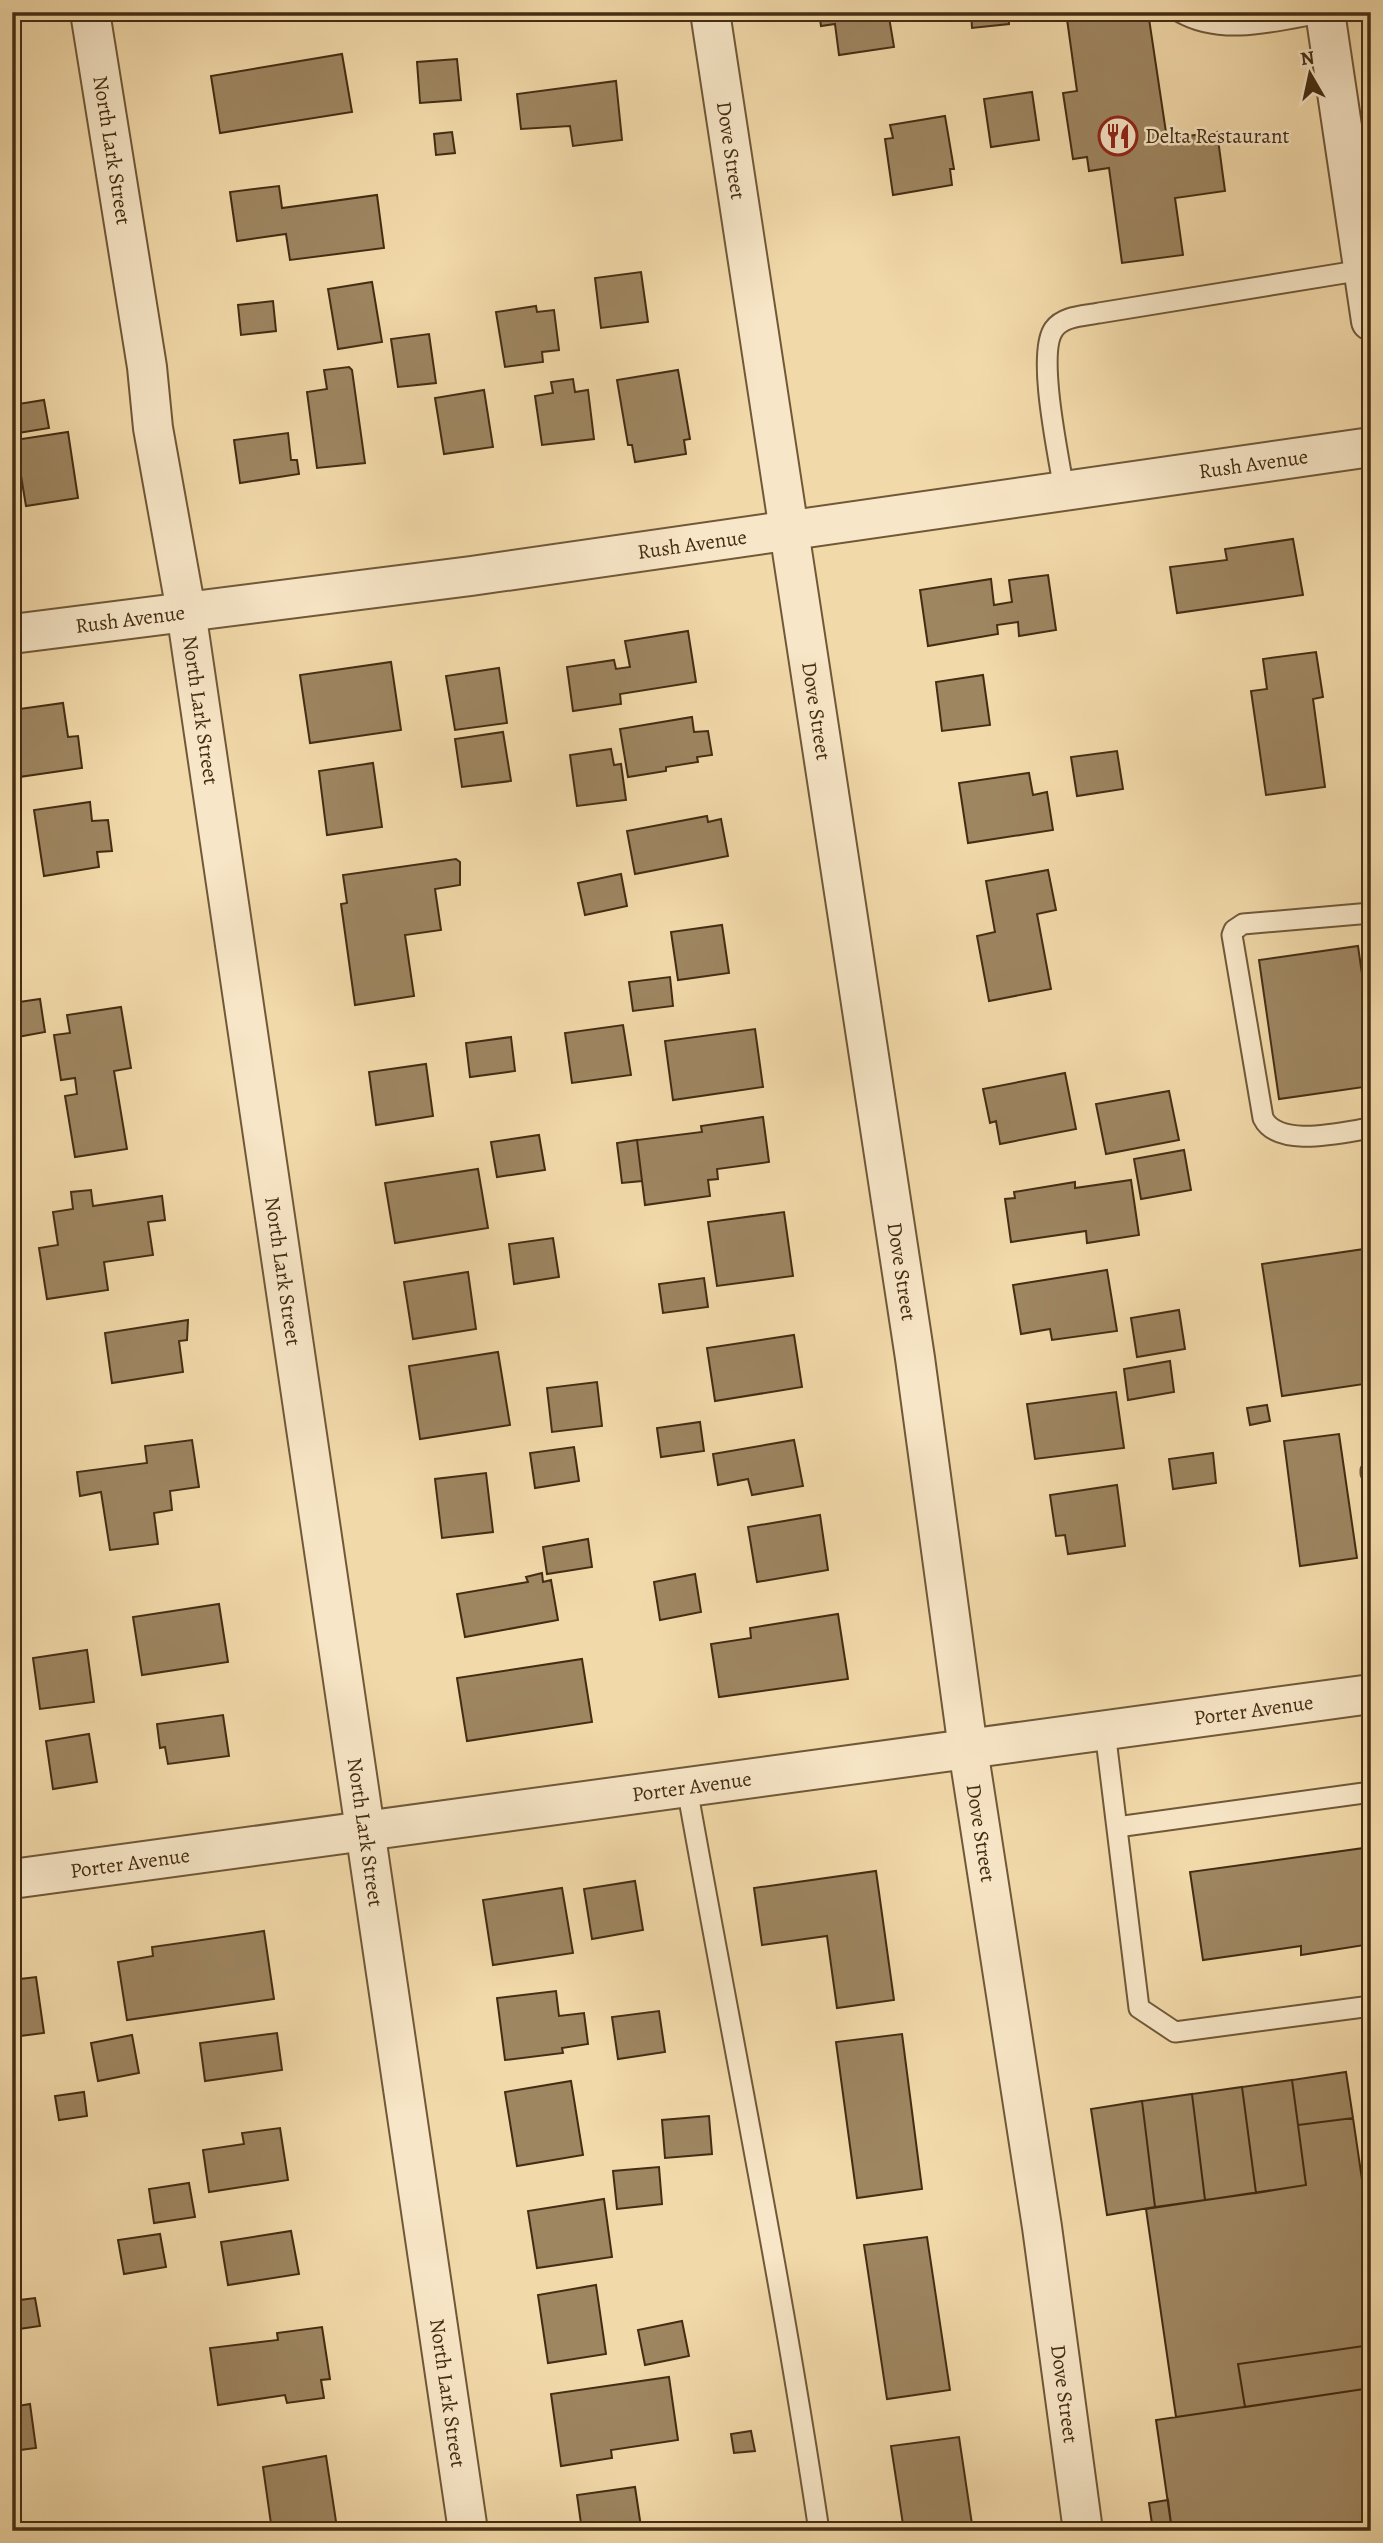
<svg xmlns="http://www.w3.org/2000/svg" width="1383" height="2543" font-family="Alegreya,serif">
  <style>
    .building { fill: #9e8661; stroke: #442d13; stroke-width: 2 }
    .lines { fill: none; stroke-linecap: round; stroke-linejoin: round }
    .service-casing { stroke: #705838; stroke-width: 23 }
    .minor-casing { stroke: #705838; stroke-width: 42 }
    .tertiary-casing { stroke: #705838; stroke-width: 42 }
    .service { stroke: #f7e6c7; stroke-width: 19 }
    .minor { stroke: #f7e6c7; stroke-width: 38 }
    .tertiary { stroke: #f7e6c7; stroke-width: 38 }
    .labels { text-anchor: middle; stroke-width: 5; stroke-linejoin: round; paint-order: stroke }
    .poi-label { font-size: 21px; fill: #442d13; stroke: #f7e6c7; text-anchor: start }
    .street-label { font-size: 21px; fill: #442d13; stroke: #f7e6c7 }
  </style>
  <rect width="100%" height="100%" fill="#f2d9a9"/>
  <filter id="stains"><feTurbulence type="fractalNoise" baseFrequency=".00286" numOctaves="4"/><feColorMatrix values="0 0 0 0 .2 0 0 0 0 .09 0 0 0 0 .02 0 0 0 .5 -.17"/></filter>
  <radialGradient id="worn" r=".72"><stop offset=".6" stop-color="#630" stop-opacity="0"/><stop offset="1" stop-color="#630" stop-opacity=".3"/></radialGradient>
  <path class="building" d="M819,12H884L885,17H889L894,47L839,55L835,24L821,26Z
    M971,12H1008L1009,24L972,28Z
    M1066,12H1148L1167,139L1217,132L1225,191L1175,198L1183,255L1122,263L1109,168L1089,171L1087,157L1073,159L1063,93L1077,91Z
    M342,54L352,112L220,133L211,76Z
    M457,59L461,100L420,103L417,62Z
    M616,81L622,140L573,146L570,126L521,129L517,94Z
    M1032,92L1039,140L991,147L984,99Z
    M945,116L954,169H950L952,185L893,195L885,139L893,138L890,125Z
    M452,132L455,153L436,155L434,134Z
    M279,186L282,208L377,195L384,248L290,260L286,234L237,241L230,192Z
    M641,272L648,322L601,328L595,278Z
    M372,282L382,342L338,349L328,289Z
    M273,301L276,331L241,335L238,305Z
    M536,306L537,312L554,310L559,350L542,352L543,362L505,367L496,312Z
    M429,334L436,383L398,387L391,339Z
    M349,367L352,370L365,463L317,468L307,392L327,389L324,370Z
    M678,370L690,439L684,440L686,454L635,462L632,445H628L617,380Z
    M573,379L575,392L588,390L594,439L542,445L535,396L553,393L551,382Z
    M484,390L493,447L444,454L435,398Z
    M44,400L49,428L12,434V405Z
    M68,432L78,498L26,506L15,440Z
    M288,433L291,460H297L299,474L240,483L234,440Z
    M1293,539L1303,595L1177,613L1170,567L1227,560L1225,549Z
    M1048,575L1056,630L1019,636L1018,622L997,625L998,634L928,646L920,590L991,579L994,605L1012,602L1009,580Z
    M688,631L696,682L620,694L621,704L573,711L567,667L614,660L616,669L630,667L625,641Z
    M1316,652L1323,697L1313,699L1325,787L1266,795L1251,691L1267,689L1263,659Z
    M391,662L401,730L310,743L300,675Z
    M499,668L507,723L455,730L446,676Z
    M983,675L990,725L942,731L936,682Z
    M63,703L68,737L78,736L82,768L19,777L12,710Z
    M692,717L694,732L708,731L712,755L697,757L698,762L666,767V771L628,777L620,729Z
    M503,732L511,781L462,787L455,739Z
    M611,749L614,765L621,764L626,800L577,806L570,755Z
    M1117,751L1123,789L1077,796L1071,757Z
    M373,763L382,827L327,835L319,771Z
    M1029,773L1033,795L1047,792L1053,830L968,843L959,783Z
    M90,802L92,821L108,820L112,851L97,852L99,867L44,876L34,810Z
    M707,816L708,822L721,819L728,856L635,874L627,831Z
    M456,859L460,862V885L435,889L441,930L405,935L414,996L355,1005L341,904L347,903L343,875Z
    M1048,870L1056,910L1037,914L1051,989L989,1001L977,936L995,932L986,881Z
    M621,874L627,906L585,915L578,883Z
    M722,925L729,973L678,980L671,932Z
    M1358,946L1371,1037V1086L1279,1099L1259,960Z
    M670,977L673,1006L633,1011L629,982Z
    M40,999L45,1032L12,1038V1003Z
    M121,1007L131,1068L114,1071L127,1149L75,1157L65,1096L77,1094L75,1078L61,1080L54,1035L70,1033L67,1015Z
    M623,1025L631,1075L572,1083L565,1033Z
    M755,1029L763,1087L673,1100L665,1041Z
    M511,1037L515,1071L470,1077L466,1043Z
    M426,1064L433,1116L376,1125L369,1072Z
    M1065,1073L1076,1129L1000,1144L996,1121L990,1123L983,1089Z
    M1169,1091L1179,1140L1106,1154L1096,1104Z
    M763,1117L769,1162L717,1169L718,1179L708,1180L710,1196L645,1205L637,1140L702,1132L701,1126Z
    M539,1135L545,1170L497,1177L491,1142Z
    M637,1140L642,1181L622,1183L617,1143Z
    M1184,1150L1191,1190L1141,1199L1134,1159Z
    M478,1169L488,1228L395,1243L385,1183Z
    M1131,1180L1139,1235L1087,1243L1086,1231L1011,1242L1005,1199L1015,1198L1014,1192L1075,1182V1188Z
    M91,1190L93,1206L162,1196L165,1220L148,1222L153,1255L104,1262L108,1290L47,1299L39,1248L58,1245L53,1212L73,1209L71,1192Z
    M784,1212L793,1276L717,1286L708,1222Z
    M553,1238L559,1277L514,1284L509,1244Z
    M1371,1248V1383L1282,1396L1262,1264Z
    M1107,1270L1117,1331L1052,1340L1050,1329L1021,1334L1013,1285Z
    M468,1272L476,1329L413,1339L404,1282Z
    M704,1278L708,1307L663,1313L659,1284Z
    M1179,1310L1185,1349L1137,1357L1131,1318Z
    M188,1320L187,1340L179,1341L183,1372L112,1383L105,1333Z
    M794,1335L802,1387L715,1401L707,1348Z
    M498,1352L510,1425L420,1439L409,1366Z
    M1170,1361L1174,1392L1128,1400L1124,1369Z
    M597,1382L602,1426L552,1432L547,1388Z
    M1116,1392L1124,1448L1035,1459L1027,1404Z
    M1267,1405L1270,1421L1250,1425L1247,1408Z
    M700,1422L704,1451L661,1457L657,1428Z
    M1339,1434L1357,1558L1300,1566L1284,1441Z
    M192,1440L199,1487L170,1491L172,1510L154,1513L158,1544L110,1550L101,1492L80,1496L77,1472L147,1463L145,1446Z
    M794,1440L803,1486L752,1495L748,1479L718,1485L713,1454Z
    M574,1447L579,1481L535,1488L530,1453Z
    M1213,1453L1216,1483L1173,1489L1169,1459Z
    M486,1473L493,1532L442,1538L435,1479Z
    M1117,1485L1125,1546L1068,1554L1065,1535L1056,1536L1050,1495Z
    M820,1515L828,1570L757,1582L748,1527Z
    M588,1539L592,1567L547,1574L543,1547Z
    M542,1573L543,1582L551,1580L558,1620L465,1637L457,1594L528,1582L526,1577Z
    M695,1574L701,1612L660,1620L654,1582Z
    M219,1604L228,1662L142,1675L133,1617Z
    M838,1614L848,1679L719,1697L711,1644L751,1638L750,1628Z
    M87,1650L94,1702L40,1709L33,1658Z
    M582,1659L592,1722L467,1741L457,1678Z
    M12,1669L19,1710L12,1712Z
    M223,1715L229,1756L168,1764L165,1747L160,1748L157,1724Z
    M89,1734L97,1782L53,1789L46,1741Z
    M1371,1847V1944L1301,1955V1946L1203,1960L1190,1872Z
    M876,1871L894,2000L837,2008L827,1936L762,1945L754,1888Z
    M635,1881L643,1930L592,1939L584,1889Z
    M562,1888L573,1953L493,1965L483,1900Z
    M264,1931L274,1999L127,2020L118,1962L153,1956L152,1947Z
    M36,1977L44,2033L12,2037V1980Z
    M556,1991L559,2016L584,2013L588,2044L562,2048L563,2053L505,2060L497,1998Z
    M659,2011L665,2052L618,2059L612,2017Z
    M277,2033L282,2070L205,2081L200,2043Z
    M902,2034L922,2189L857,2198L836,2042Z
    M132,2035L139,2073L98,2081L91,2043Z
    M1346,2072L1353,2118L1298,2125L1292,2080Z
    M1292,2080L1306,2185L1256,2193L1242,2087Z
    M571,2081L583,2155L517,2166L505,2092Z
    M1242,2087L1256,2193L1205,2200L1192,2094Z
    M84,2092L87,2116L59,2120L55,2096Z
    M1192,2094L1205,2200L1155,2207L1142,2101Z
    M1142,2101L1155,2207L1107,2215L1091,2109Z
    M709,2116L712,2154L665,2158L662,2120Z
    M1353,2118L1371,2241V2345L1238,2364L1245,2407L1176,2417L1146,2209L1306,2185L1298,2125Z
    M280,2128L288,2180L209,2192L203,2150L244,2144L242,2133Z
    M659,2167L662,2204L617,2209L613,2171Z
    M189,2183L195,2217L154,2223L149,2189Z
    M604,2199L612,2257L537,2268L528,2211Z
    M291,2231L299,2274L228,2285L221,2242Z
    M160,2234L166,2267L124,2274L118,2240Z
    M927,2237L950,2390L887,2399L864,2245Z
    M596,2285L606,2354L548,2363L538,2295Z
    M35,2298L40,2326L12,2330V2301Z
    M682,2321L689,2356L645,2365L638,2330Z
    M322,2327L330,2379L321,2380L324,2398L287,2403L285,2395L218,2405L210,2348L278,2340L277,2333Z
    M1371,2345V2388L1245,2407L1238,2364Z
    M669,2377L678,2440L611,2450L612,2458L561,2466L551,2394Z
    M1371,2388V2531H1172L1156,2420Z
    M30,2404L36,2448L12,2451V2407Z
    M751,2431L755,2451L734,2453L731,2434Z
    M959,2437L973,2531H904L891,2446Z
    M326,2456L337,2528L324,2531H272L263,2467Z
    M12,2465L18,2511L12,2512Z
    M635,2487L641,2527L666,2523L667,2531H582L577,2495Z
    M1168,2500L1172,2531H1153L1149,2503Z"/>
  <g class="lines">
    <defs>
      <path id="service" d="M1180,12C1223,37 1279,20 1325,12
        M1064,490C1059,458 1036,353 1054,329C1063,316 1084,316 1099,313L1363,270
        M1371,913L1243,924L1234,930L1232,935L1263,1118C1278,1149 1343,1132 1371,1128
        M1371,1471V1473
        M1105,1731L1139,2008L1175,2032L1371,2006
        M687,1788C731,2035 782,2282 819,2531
        M1117,1827L1371,1792"/>
      <g id="minor">
        <path id="s1" d="M90,12L147,367L153,428L186,611L468,2531"/>
        <path id="s2" d="M710,12L915,1358L968,1749L1042,2227L1083,2531"/>
        <path id="s3" d="M12,634L471,576L1371,447"/>
        <path id="s4" d="M12,1879L1371,1694"/>
      </g>
      <path id="tertiary" d="M1325,12L1371,321"/>
    </defs>
    <use href="#service" class="service-casing"/>
    <use href="#minor" class="minor-casing"/>
    <use href="#tertiary" class="tertiary-casing"/>
    <use href="#service" class="service"/>
    <use href="#minor" class="minor"/>
    <use href="#tertiary" class="tertiary"/>
  </g>
  <defs>
    <symbol id="restaurant-ring" viewBox="-11 -11 22 22"><circle r="9.5" fill="#f7e6c7" stroke="#8f2418" stroke-width="1.5"/><path d="M-5-6h1v4h1v-4h1v4h1v-4h1v5L-1.5 .5V6h-2V.5L-5-1ZM5-6V6H3V1.5H1.5Q1.5-4 5-6Z" fill="#8f2418"/></symbol>
  </defs>
  <g fill-rule="evenodd">
    <use href="#restaurant-ring" x="1096" y="114" width="44" height="44"/>
  </g>
  <g class="labels">
    <g class="poi-label">
      <text x="1145" y="143">Delta Restaurant</text>
    </g>
    <g class="street-label">
      <text dy="7" stroke="none"><textPath href="#s1" startOffset="140">North Lark Street</textPath></text>
      <text dy="7" stroke="none"><textPath href="#s2" startOffset="140">Dove Street</textPath></text>
      <text dy="7" stroke="none"><textPath href="#s3" startOffset="1253">Rush Avenue</textPath></text>
      <text dy="7" stroke="none"><textPath href="#s3" startOffset="686">Rush Avenue</textPath></text>
      <text dy="7" stroke="none"><textPath href="#s3" startOffset="119">Rush Avenue</textPath></text>
      <text dy="7" stroke="none"><textPath href="#s1" startOffset="707">North Lark Street</textPath></text>
      <text dy="7" stroke="none"><textPath href="#s2" startOffset="707">Dove Street</textPath></text>
      <text dy="7" stroke="none"><textPath href="#s1" startOffset="1274">North Lark Street</textPath></text>
      <text dy="7" stroke="none"><textPath href="#s2" startOffset="1274">Dove Street</textPath></text>
      <text dy="7" stroke="none"><textPath href="#s4" startOffset="1253">Porter Avenue</textPath></text>
      <text dy="7" stroke="none"><textPath href="#s4" startOffset="686">Porter Avenue</textPath></text>
      <text dy="7" stroke="none"><textPath href="#s1" startOffset="1841">North Lark Street</textPath></text>
      <text dy="7" stroke="none"><textPath href="#s2" startOffset="1841">Dove Street</textPath></text>
      <text dy="7" stroke="none"><textPath href="#s4" startOffset="119">Porter Avenue</textPath></text>
      <text dy="7" stroke="none"><textPath href="#s1" startOffset="2408">North Lark Street</textPath></text>
      <text dy="7" stroke="none"><textPath href="#s2" startOffset="2408">Dove Street</textPath></text>
    </g>
  </g>
  <rect width="1383" height="2543" fill="none" stroke="#f2d9a9" stroke-width="42"/>
  <rect x="14" y="14" width="1355" height="2515" fill="none" stroke="#442d13" stroke-width="3.5"/>
  <rect x="21" y="21" width="1341" height="2501" fill="none" stroke="#442d13" stroke-width="2"/>
  <g transform="translate(1310 74) rotate(351)" stroke="#f7e6c7" stroke-width="5" paint-order="stroke">
  <path d="M0-5L12 26L0 18L-12 26Z" fill="#442d13"/>
  <text y="-10" font-size="19" font-weight="bold" text-anchor="middle" fill="#442d13">N</text>
  </g>
  <rect width="100%" height="100%" filter="url(#stains)"/>
  <rect width="100%" height="100%" fill="url(#worn)"/>
</svg>
